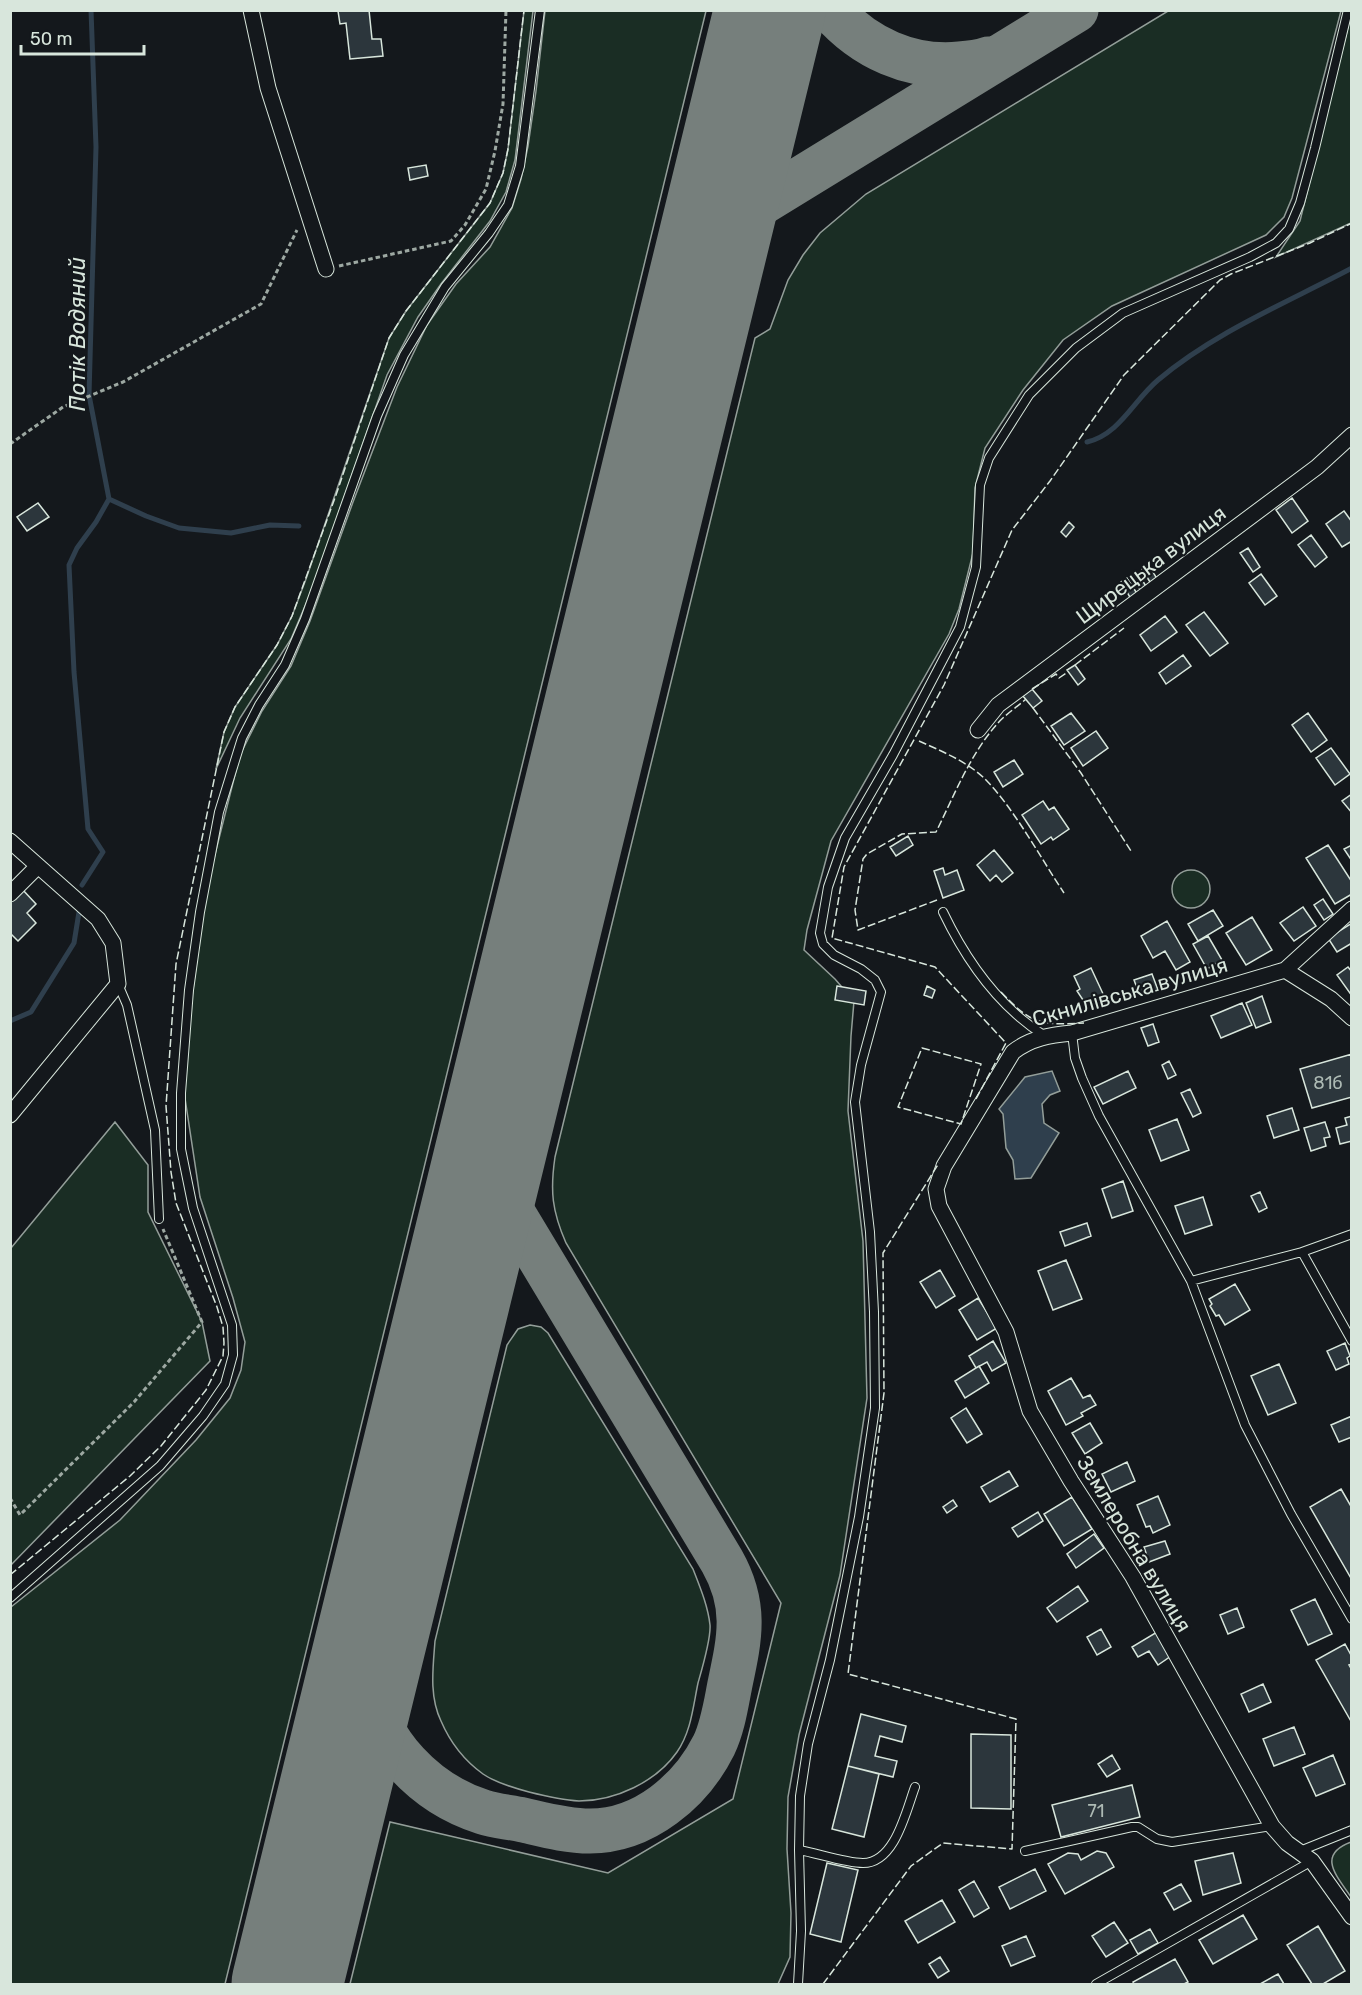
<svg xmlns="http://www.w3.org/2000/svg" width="1362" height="1995" font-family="Rubik,sans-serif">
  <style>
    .green { fill: #1a2d24; stroke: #939e99; stroke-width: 1.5 }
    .water { fill: #2f3f4d; stroke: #939e99; stroke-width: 1.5 }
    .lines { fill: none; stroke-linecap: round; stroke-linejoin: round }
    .stream { stroke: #2f3f4d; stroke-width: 5 }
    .taxiway { stroke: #767f7c; stroke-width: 45 }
    .runway { stroke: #767f7c; stroke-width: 111 }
    .building { fill: #2c363c; stroke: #d8e6dc; stroke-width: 1.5 }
    .lane-casing { stroke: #d8e6dc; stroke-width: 10 }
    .street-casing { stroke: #d8e6dc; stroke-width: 17 }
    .path { stroke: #9da8a2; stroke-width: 3; stroke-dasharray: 4.5 3; stroke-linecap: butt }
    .lane { stroke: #14181c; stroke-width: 8 }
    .street { stroke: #14181c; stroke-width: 15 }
    .fence { stroke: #d8e6dc; stroke-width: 1.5; stroke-dasharray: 8 3; stroke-linecap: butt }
    .labels { text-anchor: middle; stroke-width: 4.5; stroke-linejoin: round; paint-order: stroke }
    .number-label { font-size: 18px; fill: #adbab4 }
    .street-label { font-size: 21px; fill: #d8e6dc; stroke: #14181c }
    .water-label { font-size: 22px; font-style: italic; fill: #d8e6dc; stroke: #14181c }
  </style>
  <rect width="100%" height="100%" fill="#14181c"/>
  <path class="green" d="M524,11H533L515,160L506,192L490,221L441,284L418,317L387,375L311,592L291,639L240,718L216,769L224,732L235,707L277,645L292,616L306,579L389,338L406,311L490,203L503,173L508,149Z
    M545,11H706L225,1984H11V1607L120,1520L196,1440L230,1398L241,1370L245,1342L233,1298L200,1197L183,1085L188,1027L206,890L240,755L262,711L291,666L310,621L353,502L397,387L427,325L456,284L490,247L512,208L521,179L528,146L536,91Z
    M1168,11H1341L1292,198L1284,217L1266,235L1112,306L1063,340L1023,390L985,448L975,488L973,553L959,609L949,634L831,841L807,930L804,950L835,979L854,1001L851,1036L848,1111L863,1241L867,1398L840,1575L799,1735L788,1797L787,1849L791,1913L790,1957L778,1984H350L390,1822L608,1873L733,1799L781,1603L566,1243C552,1211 550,1191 555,1157L755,338L770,329L788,280L803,255L820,233L866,194Z
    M1351,15V223L1276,257L1300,221Z
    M1172 889a19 19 0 1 1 38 0a19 19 0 1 1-38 0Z
    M115,1122L148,1165V1212L202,1322L210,1361L11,1565V1248Z
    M530,1325L541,1327L548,1333L693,1569C700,1587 708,1606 710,1625C711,1639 702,1669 698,1683C693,1707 691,1732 677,1752C656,1782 615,1801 579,1801C562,1800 545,1796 529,1792C514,1788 496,1783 483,1774C465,1761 450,1742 441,1721C429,1696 433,1668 435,1641L507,1345L518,1329Z
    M1351,1842H1352L1351,1897C1337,1876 1316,1855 1351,1842Z"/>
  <path class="water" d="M1052,1071L1060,1091L1050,1095L1042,1104L1044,1123L1059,1133L1031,1178L1015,1179L1013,1160L1006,1148L1003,1114L999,1109L1025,1077Z"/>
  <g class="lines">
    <path class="stream" d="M1087,442C1120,434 1133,401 1158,380C1215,332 1286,303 1352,268
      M109,499L146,516L179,528L231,533L270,525L299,526
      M82,885L103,852L88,829L74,672L69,565L77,548L96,522L109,499L89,395L96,147L91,10
      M10,1021L31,1012L74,943L80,906"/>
    <path class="taxiway" d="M831,10C864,48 911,69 960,64C970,63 979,62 988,59
      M702,289C715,256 730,228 758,205L1076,10
      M371,1642C370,1655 367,1670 368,1683C375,1743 426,1794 483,1812C495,1816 509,1817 523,1820C545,1825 567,1831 590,1831C644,1831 691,1791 714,1745C723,1726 726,1704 730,1684C740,1637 747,1605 722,1561L511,1210C491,1167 497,1137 505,1093"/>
    <path class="runway" d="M287,1984L770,10"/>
  </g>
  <path class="building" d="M369,10L372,39H381L383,56L350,59L346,23L340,24L338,11Z
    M426,165L428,176L410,180L408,168Z
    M1292,498L1308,521L1292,533L1276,510Z
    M38,503L49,517L27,531L17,517Z
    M1344,511L1352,522V541L1342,547L1326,524Z
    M1069,522L1074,527L1066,537L1061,532Z
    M1311,535L1327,557L1315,567L1298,545Z
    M1248,548L1260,567L1253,572L1240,553Z
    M1149,565L1157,579L1150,582L1142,569Z
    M1138,573L1147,588L1141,591L1132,576Z
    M1261,574L1277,596L1265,605L1249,583Z
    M1127,578L1138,595L1131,599L1121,582Z
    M1204,612L1228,643L1210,656L1186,625Z
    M1165,616L1177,632L1151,651L1140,635Z
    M1183,655L1191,666L1166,684L1159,673Z
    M1075,665L1085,679L1078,685L1067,670Z
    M1032,689L1042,701L1033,708L1023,696Z
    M1071,713L1085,731L1064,745L1051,726Z
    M1308,713L1327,740L1311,752L1292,725Z
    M1096,731L1108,748L1083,766L1071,748Z
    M1331,748L1350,774L1335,785L1316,758Z
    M1014,760L1023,774L1003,787L994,772Z
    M1352,794V813L1342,801Z
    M1043,801L1049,810L1054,807L1069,829L1053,840L1051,837L1041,844L1022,815Z
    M908,836L913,845L896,856L890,847Z
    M1328,845L1352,882V894L1335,904L1306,858Z
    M1352,845V861L1344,849Z
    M994,850L1013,873L1002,882L996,875L990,881L977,865Z
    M943,868L945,875L957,870L964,890L943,898L934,871Z
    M22,889L36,904L27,913L36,923L18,941L10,933V899Z
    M1323,899L1333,914L1324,920L1314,905Z
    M1303,907L1316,926L1294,941L1280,923Z
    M1213,910L1223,926L1198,941L1188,924Z
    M1252,917L1272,950L1246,965L1226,933Z
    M1167,921L1190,962L1176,970L1165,951L1153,958L1141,936Z
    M1352,923V943L1337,952L1328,938Z
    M1208,936L1222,960L1207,969L1193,944Z
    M1348,967L1352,972V996L1337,975Z
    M1091,968L1105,998L1087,1006L1077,991L1080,989L1074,976Z
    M1152,974L1158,990L1140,996L1134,980Z
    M837,986L866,991L864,1005L835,1000Z
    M927,986L935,990L932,998L924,995Z
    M1262,996L1271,1022L1256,1028L1246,1003Z
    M1242,1003L1252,1025L1221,1038L1211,1016Z
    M1153,1024L1159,1042L1148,1046L1141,1028Z
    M1352,1054V1097L1312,1108L1300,1069Z
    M1169,1061L1176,1075L1168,1079L1162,1065Z
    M1128,1071L1136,1088L1103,1104L1094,1087Z
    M1190,1089L1201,1113L1193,1117L1181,1093Z
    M1292,1108L1299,1130L1274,1138L1267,1116Z
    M1352,1116V1141L1340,1144L1336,1128L1347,1125L1345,1118Z
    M1177,1119L1189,1150L1161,1161L1149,1130Z
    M1325,1122L1330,1137L1324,1138L1326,1146L1311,1151L1304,1128Z
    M1123,1181L1133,1211L1112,1218L1102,1189Z
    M1260,1192L1267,1208L1259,1212L1251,1196Z
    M1203,1197L1212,1225L1185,1234L1175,1206Z
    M1087,1223L1091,1236L1065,1246L1060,1232Z
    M1066,1260L1082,1299L1053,1310L1038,1271Z
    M940,1270L955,1296L936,1308L920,1282Z
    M1235,1284L1250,1310L1225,1325L1219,1315L1216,1316L1210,1306L1212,1304L1209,1299Z
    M978,1298L997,1328L977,1340L959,1310Z
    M993,1341L1006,1363L992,1371L987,1362L976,1368L969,1356Z
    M1345,1343L1350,1356L1347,1358L1349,1364L1336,1370L1327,1351Z
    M1279,1364L1296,1403L1268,1415L1251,1376Z
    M979,1366L989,1383L965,1398L955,1381Z
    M1071,1378L1083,1398L1090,1395L1096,1405L1081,1413L1083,1416L1066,1425L1048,1391Z
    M966,1408L982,1434L967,1443L951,1418Z
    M1352,1416V1437L1339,1442L1331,1425Z
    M1090,1423L1102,1443L1085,1454L1072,1433Z
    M1127,1462L1135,1481L1111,1492L1102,1474Z
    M1009,1471L1018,1486L990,1502L981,1487Z
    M1341,1489L1352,1508V1580L1310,1507Z
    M1158,1496L1170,1525L1153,1533L1150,1526L1146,1527L1137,1505Z
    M1072,1497L1092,1529L1064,1546L1044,1514Z
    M953,1500L957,1506L947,1513L943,1507Z
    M1038,1512L1043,1521L1018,1537L1012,1528Z
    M1094,1534L1104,1548L1076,1568L1067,1554Z
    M1165,1541L1170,1554L1149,1562L1144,1547Z
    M1078,1586L1088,1601L1057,1622L1047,1608Z
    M1315,1599L1332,1634L1308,1645L1291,1610Z
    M1237,1608L1244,1627L1228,1634L1220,1615Z
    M1101,1629L1111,1647L1097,1655L1087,1637Z
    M1157,1632L1171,1656L1158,1665L1149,1651L1138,1657L1132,1647Z
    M1345,1644L1352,1657V1664L1349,1665L1352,1670V1723L1316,1660Z
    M1263,1684L1271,1702L1249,1712L1241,1694Z
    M861,1714L906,1726L902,1742L880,1736L875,1756L897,1761L893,1777L848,1766Z
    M1294,1727L1305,1754L1274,1766L1263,1739Z
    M971,1734L1011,1735V1809L971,1808Z
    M1112,1755L1120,1769L1107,1777L1098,1764Z
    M1333,1755L1345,1784L1316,1796L1303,1768Z
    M848,1766L879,1774L864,1837L832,1829Z
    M1132,1785L1140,1817L1061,1837L1052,1805Z
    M1097,1851L1106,1853L1114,1867L1065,1894L1048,1864L1068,1853L1078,1854L1081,1860Z
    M1233,1853L1241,1883L1203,1895L1195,1861Z
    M827,1863L858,1870L841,1942L810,1934Z
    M1035,1869L1046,1891L1010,1909L999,1887Z
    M974,1881L989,1908L974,1917L959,1890Z
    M1181,1884L1191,1901L1174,1910L1164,1893Z
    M942,1900L955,1922L918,1943L905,1921Z
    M1243,1915L1257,1939L1213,1964L1199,1940Z
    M1114,1922L1128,1943L1106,1957L1092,1936Z
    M1318,1926L1345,1971L1323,1984H1312L1287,1945Z
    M1150,1929L1158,1943L1138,1954L1130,1940Z
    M1026,1936L1035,1956L1011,1966L1002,1946Z
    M940,1957L949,1971L938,1978L929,1964Z
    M1175,1959L1188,1982L1184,1984H1134L1133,1982Z
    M1278,1974L1284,1984H1260Z"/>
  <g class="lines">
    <defs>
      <path id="lane" d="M943,912C966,960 999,1007 1045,1036
        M118,984L127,1005L155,1130L159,1219
        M1072,1033L1075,1058L1082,1078L1099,1116L1191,1281L1245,1425L1291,1514L1352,1619
        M1352,1234L1302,1252L1352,1341
        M1191,1281L1302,1252
        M10,1598L160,1466L203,1416L225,1384L233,1355L232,1325L193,1208L181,1149V1093L189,990L200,912L219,812L242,738L259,705L285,665L305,619L377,416L404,355L445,287L489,233L508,205L520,166L540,10
        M799,1850C817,1853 845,1863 863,1863C895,1863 906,1811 915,1787
        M1025,1851L1132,1827H1138L1157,1839L1172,1842L1272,1826
        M1300,1851L1352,1830
        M798,1984L801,1931L799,1850L800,1796L808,1744L830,1660L859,1517L875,1408L874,1312L870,1232L855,1102L861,1065L881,992L875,980L861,969L834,955L823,944L820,933L828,887L845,838L893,755L960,627L976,567L980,485L989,458L1029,395L1076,348L1123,313L1250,257L1276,243L1289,229L1300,203L1315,148L1348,10
        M1096,1984L1312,1861"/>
      <path id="street" d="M251,10L268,88L326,269
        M978,730L998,705L1317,467L1352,435
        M10,841L98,919L113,943L118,984L10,1115
        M10,894L37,867
        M1285,970L1352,909
        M1352,1018L1331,999L1285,970L1072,1033C1050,1035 1031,1038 1013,1052L944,1166L936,1189L939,1206L1006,1332L1030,1411L1071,1481L1133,1577L1272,1826L1287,1843L1312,1861L1352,1917"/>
    </defs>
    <use href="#lane" class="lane-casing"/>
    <use href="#street" class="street-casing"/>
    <path class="path" d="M339,266L451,241L465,225L486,189L495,151L503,104L506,10
      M10,444L63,407L123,382L261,304L297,230
      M10,1498L20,1515L134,1402L202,1322L163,1229"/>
    <use href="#lane" class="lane"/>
    <use href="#street" class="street"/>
    <path class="fence" d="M1075,665L1124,628
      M1032,689L1056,674L1059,678L1068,672
      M1033,708L1081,773L1131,851
      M919,741C941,751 966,761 984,778C1014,808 1040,857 1064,893
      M937,900L858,930L855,910L863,859L867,854L902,834L936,832C954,796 970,754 998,723C1006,714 1017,707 1026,699
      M1001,992C1032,1025 1040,1025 1084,1023
      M922,1048L981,1064L961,1124L898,1107Z
      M976,1099L1006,1043L935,967L832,938L844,867L944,685L1012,530L1050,481L1124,375L1220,280L1231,274L1310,243L1352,223
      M10,1575L130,1476L161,1446L206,1390L223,1356L224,1343L223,1327L217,1307L176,1203L171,1172L166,1106L176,964L224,732L235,707L277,645L292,616L336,495L389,338L406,311L490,203L503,173L508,149L524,10
      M823,1984L911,1866L943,1843L1012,1849L1016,1719L848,1674L884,1393L883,1253L939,1163"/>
  </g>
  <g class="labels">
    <g class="number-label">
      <text x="1328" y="1089">81б</text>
      <text x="1096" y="1817">71</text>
    </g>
    <g class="street-label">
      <text transform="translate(1151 565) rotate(-37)" y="7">Щирецька вулиця</text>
      <text transform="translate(1130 992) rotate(-16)" y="7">Скнилівська вулиця</text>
      <text transform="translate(1134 1544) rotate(59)" y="7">Землеробна вулиця</text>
    </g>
    <g class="water-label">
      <text transform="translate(77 334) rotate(-90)" y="8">Потік Водяний</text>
    </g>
  </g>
  <rect width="1362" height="1995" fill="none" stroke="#d8e6dc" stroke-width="24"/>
  <path d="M21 45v9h123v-9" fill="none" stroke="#d8e6dc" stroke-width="3"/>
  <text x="30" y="45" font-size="18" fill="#d8e6dc" stroke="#14181c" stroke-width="4.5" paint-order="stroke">50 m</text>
</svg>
